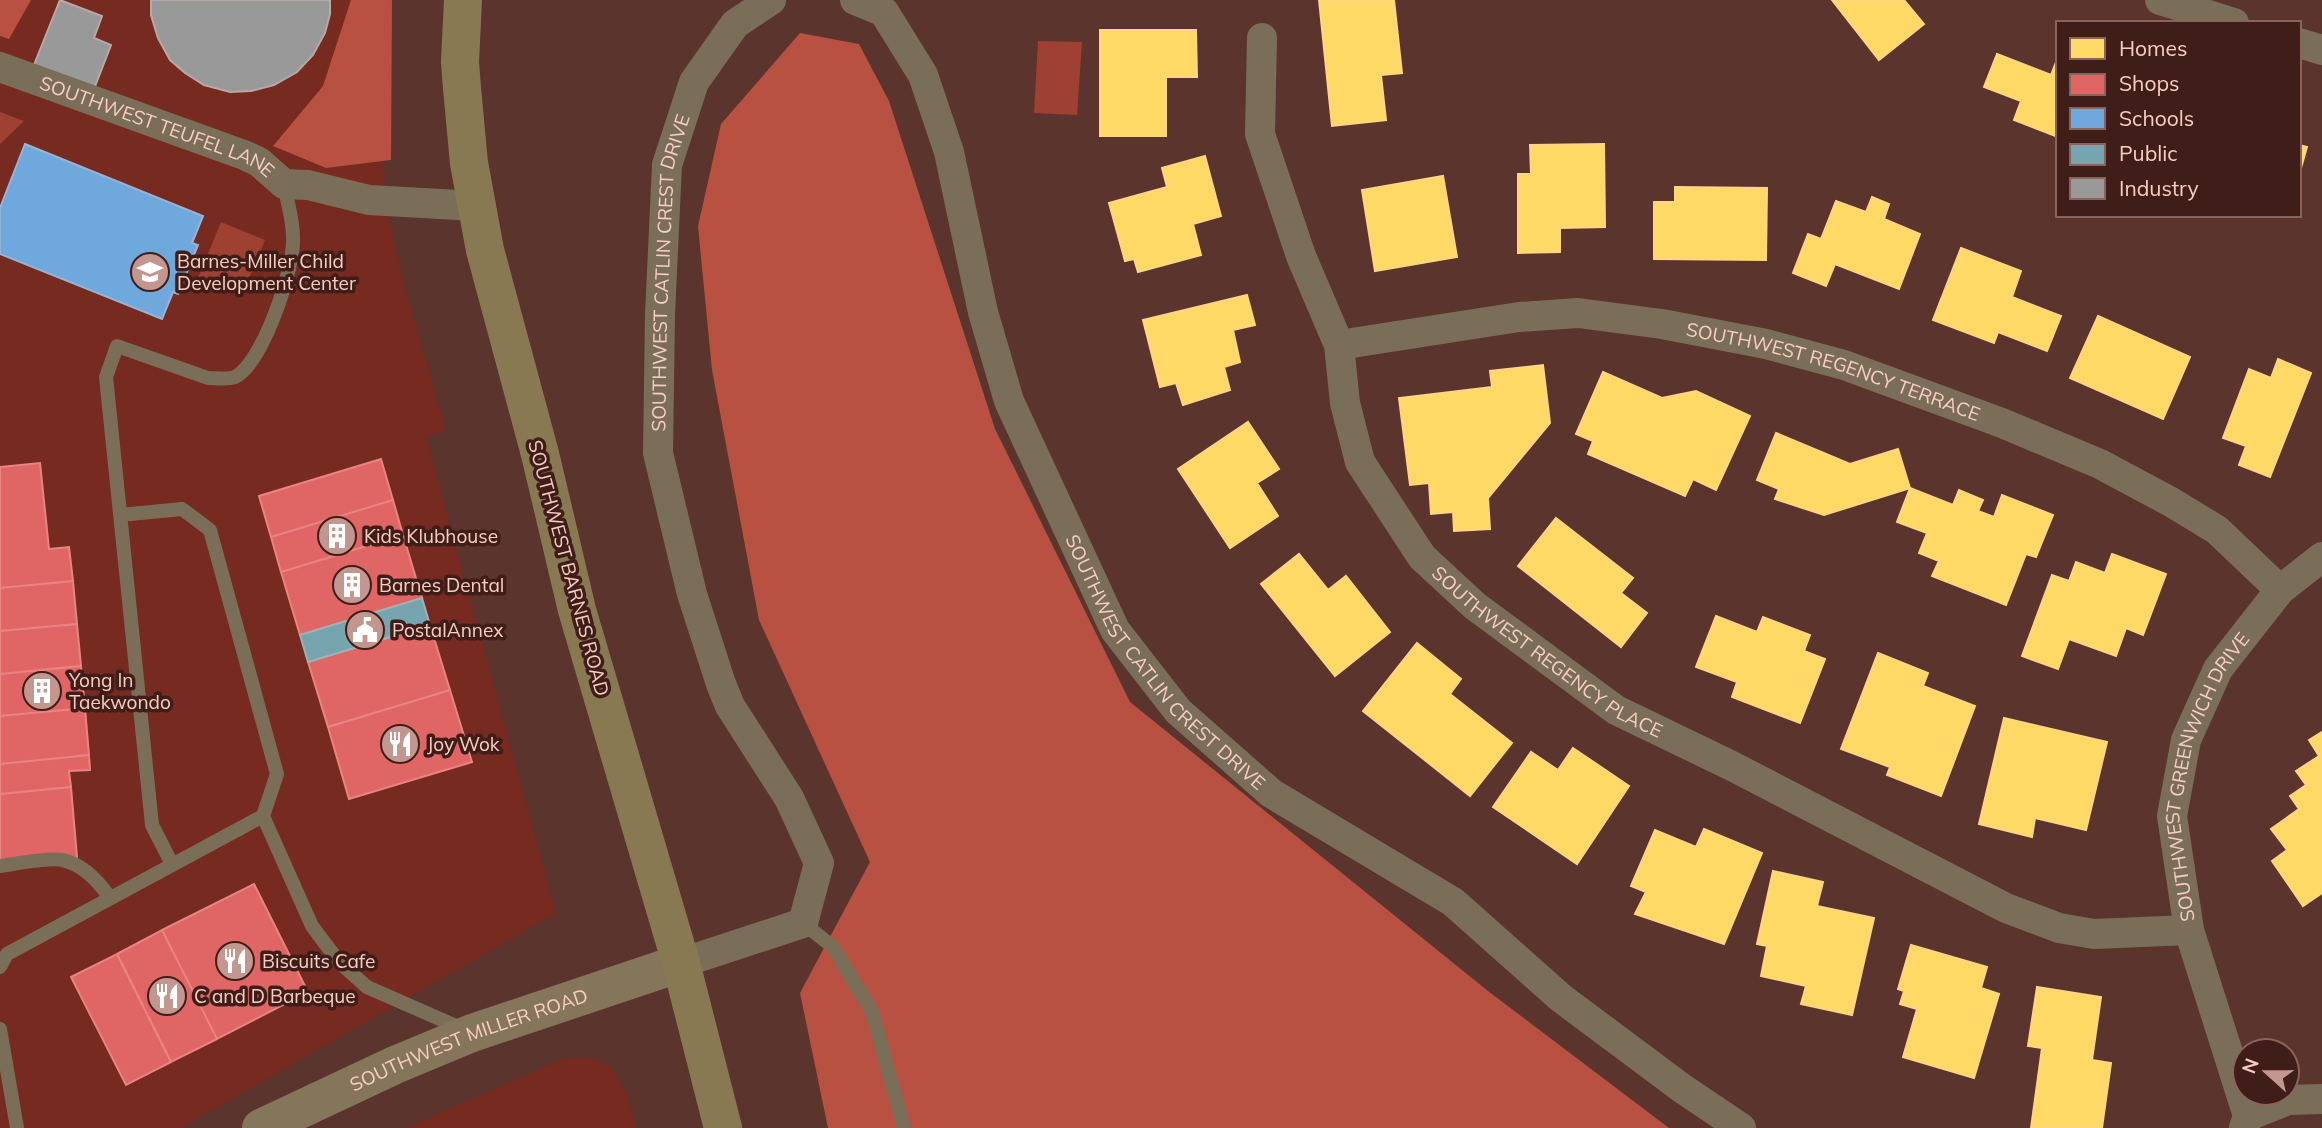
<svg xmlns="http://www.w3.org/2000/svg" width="2322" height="1128" font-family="Mulish,sans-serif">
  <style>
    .built { fill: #772a1f }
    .green { fill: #9f4132 }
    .forest { fill: #b85141 }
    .homes { fill: #ffd966; stroke: #fed582; stroke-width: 2 }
    .shops { fill: #e06666; stroke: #e88582; stroke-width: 2 }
    .schools { fill: #6fa8dc; stroke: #99b3d5; stroke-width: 2 }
    .public { fill: #76a5af; stroke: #9eb1b5; stroke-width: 2 }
    .industry { fill: #999; stroke: #b6a9a6; stroke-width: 2 }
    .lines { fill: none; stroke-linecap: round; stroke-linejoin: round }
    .lane { stroke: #7b6e59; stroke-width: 14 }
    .street { stroke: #7b6e59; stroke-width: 30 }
    .secondary { stroke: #85765b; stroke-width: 38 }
    .primary { stroke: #897953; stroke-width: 38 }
    .labels { text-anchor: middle; stroke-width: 7; stroke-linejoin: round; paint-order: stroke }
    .street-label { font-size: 19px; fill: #facdc4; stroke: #3f1d18 }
    .poi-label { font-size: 19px; fill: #facdc4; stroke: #3f1d18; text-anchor: start }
  </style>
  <rect width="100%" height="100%" fill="#5c342e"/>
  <path class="built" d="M0,0H383L380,133L385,187L393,238L405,287L446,430L426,437L556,913L181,1128H0Z
    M565,1058H591L612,1069L626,1092L637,1128H406Z"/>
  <path class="green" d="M1038,41L1082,42L1077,115L1034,113Z
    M0,112L24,121L0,144Z
    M221,222L265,240L242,295L198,278Z"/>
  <path class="forest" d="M0,0H31L9,39L0,36Z
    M351,0H392L391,160L326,168L273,146L323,86Z
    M800,33L859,44L889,101L995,429L1130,702L1488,991L1669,1128H828L800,993L870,862L759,620L712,370L698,226L721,124Z"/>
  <path class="homes" d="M1319,0H1394L1402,73L1381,75L1386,120L1332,126Z
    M1832,0H1904L1924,24L1879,60Z
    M1100,30H1196L1197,77H1166V136H1100Z
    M1997,54L2051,75L2058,57V137L2014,120L2021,101L1984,87Z
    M1604,144L1605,227L1560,228V252L1518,253V174H1531L1530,145Z
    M2299,145L2307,147L2299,175Z
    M1205,156L1221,216L1193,224L1201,255L1138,272L1134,259L1125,261L1109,203L1167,187L1162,168Z
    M1443,176L1457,257L1375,271L1362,190Z
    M1675,187L1767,188L1766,260L1654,259V202H1675Z
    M1872,197L1889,204L1884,219L1920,234L1899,289L1835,264L1826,286L1793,273L1808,234L1821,239L1836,201L1866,212Z
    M1961,248L2021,271L2012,297L2061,316L2047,351L1998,332L1994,343L1933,320Z
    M1247,295L1255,325L1233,330L1240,362L1224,367L1230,390L1183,405L1176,383L1160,387L1143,320Z
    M2098,316L2190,357L2163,419L2070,378Z
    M2278,359L2311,373L2270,477L2239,465L2246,446L2223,438L2249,369L2271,378Z
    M1543,365L1550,423L1488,498L1490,529L1454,531L1453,512L1431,514L1429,483L1410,485L1399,398L1492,387L1490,371Z
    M1603,372L1662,398L1696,391L1750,416L1716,490L1693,479L1685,496L1588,454L1593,441L1576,434Z
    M1248,422L1279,469L1257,483L1278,516L1230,548L1178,469Z
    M1776,433L1850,464L1898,449L1910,488L1824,515L1775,499L1779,489L1757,480Z
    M1910,488L1953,505L1959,490L1983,500L1978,511L1994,517L2002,495L2053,515L2036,557L2026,554L2006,605L1932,576L1939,561L1919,553L1927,533L1897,522Z
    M1556,518L1633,578L1621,593L1647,613L1621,647L1518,566Z
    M1299,554L1328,590L1346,576L1390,632L1335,676L1261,584Z
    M2112,554L2166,574L2143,635L2126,628L2116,656L2069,639L2058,669L2022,656L2052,575L2069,581L2076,562L2105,573Z
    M1716,616L1757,632L1763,617L1810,635L1804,651L1825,659L1800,723L1732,697L1737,682L1696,667Z
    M1417,643L1461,679L1450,694L1512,743L1470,796L1363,711Z
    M1878,653L1928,673L1923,686L1975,706L1941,796L1887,775L1890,767L1841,749Z
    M2004,718L2107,742L2086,830L2035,818L2032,837L1979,824Z
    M2322,732V893L2303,906L2272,861L2287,850L2271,829L2299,809L2290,796L2306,785L2296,771L2319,756L2309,740Z
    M1573,748L1629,786L1577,864L1493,807L1531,752L1558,770Z
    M1704,829L1762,853L1724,944L1635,914L1646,892L1631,886L1655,830L1696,847Z
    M1773,871L1823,882L1817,906L1874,918L1852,1015L1801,1004L1806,986L1761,976L1767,946L1757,944Z
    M1911,945L1987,967L1981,988L1999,994L1974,1078L1903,1057L1917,1009L1900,1004L1904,991L1898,989Z
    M2037,987L2101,997L2092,1060L2111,1063L2102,1128H2031L2042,1048L2028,1046Z"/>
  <path class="shops" d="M381,459L393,500L271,537L259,496Z
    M40,463L49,549L69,547L73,581L0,588V467Z
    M393,500L403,535L281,572L271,537Z
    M403,535L422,598L300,635L281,572Z
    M73,581L77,624L0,631V588Z
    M77,624L81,666L0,674V631Z
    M430,625L450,690L328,727L308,662Z
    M81,666L85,708L0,716V674Z
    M450,690L472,762L349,799L328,727Z
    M85,708L89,755L0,764V716Z
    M89,755L90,770L69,771L71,787L0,794V764Z
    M71,787L77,857L0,864V794Z
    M254,884L308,992L217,1039L162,930Z
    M162,930L217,1039L171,1062L117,954Z
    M117,954L171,1062L126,1085L71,977Z"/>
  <path class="schools" d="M25,144L203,216L192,243L198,245L178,294L173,292L162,319L0,254V208Z"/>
  <path class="public" d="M422,598L430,625L308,662L300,635Z"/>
  <path class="industry" d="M60,0L102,16L94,38L111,45L94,89L34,65Z
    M151,0H330V14L325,33L313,55L297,72L274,85L251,91L230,92L204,85L185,73L170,60L158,38L151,15Z"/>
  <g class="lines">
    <path class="lane" d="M263,816L312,926L339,962L367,987L465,1030
      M172,864L152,825L106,377L117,346L208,378C216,378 227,380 235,377C263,363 295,267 293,237C293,219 287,201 284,184
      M0,866C15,864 49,857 62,860C83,864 99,882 110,898
      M803,923L833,947L872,1011L904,1128
      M0,967L7,954L263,816L277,774L210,530L182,509L120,515
      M0,1029L17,1128"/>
    <g class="street">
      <path id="s1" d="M855,0L884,12L923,75L949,152L983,312L1009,401L1115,630L1178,711L1271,793L1453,902L1561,998L1683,1089L1741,1128"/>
      <path d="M2160,0L2234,23"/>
      <path id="s2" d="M1262,38L1260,134L1301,256L1339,345L1345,403L1360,462L1422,557L1475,606L1616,710L1732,766L2006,908L2059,928L2094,934L2189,930"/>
      <path d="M2299,43L2322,50"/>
      <path id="s3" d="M0,67L244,155L259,162L284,184L308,185L369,200L476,206"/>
      <path id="s4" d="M1339,345L1519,317L1578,313L1662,324L1766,344L1844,365L2002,423L2100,464L2171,502L2217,530L2280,590"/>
      <path id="s5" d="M681,963L803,923L819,863L789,798L730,706L721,684L692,594L658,453L660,314L667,165L694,82L735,24L771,0"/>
      <path d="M2248,1116L2288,1100L2322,1099"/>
      <path id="s6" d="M2244,1128L2248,1116L2189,930L2172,816L2186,740L2218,669L2280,590L2322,557"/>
    </g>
    <path class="secondary" id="s7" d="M261,1128L395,1065L472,1033L681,963"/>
    <path class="primary" d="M463,0L460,62L462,88L469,163L485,250L540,454L577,610L681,963L723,1128"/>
  </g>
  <defs>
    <symbol id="school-disc" viewBox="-11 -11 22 22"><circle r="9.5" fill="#c39790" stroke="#3f1d18"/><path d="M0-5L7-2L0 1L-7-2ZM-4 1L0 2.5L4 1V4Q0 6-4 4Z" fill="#fff"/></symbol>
    <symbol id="building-disc" viewBox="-11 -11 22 22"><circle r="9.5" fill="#c39790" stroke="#3f1d18"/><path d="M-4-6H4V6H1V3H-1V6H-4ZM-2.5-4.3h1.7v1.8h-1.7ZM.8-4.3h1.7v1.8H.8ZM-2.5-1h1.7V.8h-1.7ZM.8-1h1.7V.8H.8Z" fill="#fff"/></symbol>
    <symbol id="civic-disc" viewBox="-11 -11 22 22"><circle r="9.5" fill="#c39790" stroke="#3f1d18"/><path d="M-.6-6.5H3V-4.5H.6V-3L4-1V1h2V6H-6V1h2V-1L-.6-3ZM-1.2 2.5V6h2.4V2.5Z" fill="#fff"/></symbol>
    <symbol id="restaurant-disc" viewBox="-11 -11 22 22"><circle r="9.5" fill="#c39790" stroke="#3f1d18"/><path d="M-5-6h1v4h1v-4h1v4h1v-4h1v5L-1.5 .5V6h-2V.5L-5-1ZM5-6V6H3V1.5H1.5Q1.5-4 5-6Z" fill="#fff"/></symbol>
  </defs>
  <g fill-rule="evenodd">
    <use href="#school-disc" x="128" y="250" width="44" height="44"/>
    <use href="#building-disc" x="315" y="514" width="44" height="44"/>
    <use href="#building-disc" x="330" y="563" width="44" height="44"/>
    <use href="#civic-disc" x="343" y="608" width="44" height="44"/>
    <use href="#building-disc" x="20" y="669" width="44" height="44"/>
    <use href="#restaurant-disc" x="378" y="722" width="44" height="44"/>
    <use href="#restaurant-disc" x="213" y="939" width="44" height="44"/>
    <use href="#restaurant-disc" x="145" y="974" width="44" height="44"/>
  </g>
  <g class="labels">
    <g class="street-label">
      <text dy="7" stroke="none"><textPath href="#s3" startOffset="168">SOUTHWEST TEUFEL LANE</textPath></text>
      <text dy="7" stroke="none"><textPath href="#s5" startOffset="816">SOUTHWEST CATLIN CREST DRIVE</textPath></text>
      <text dy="7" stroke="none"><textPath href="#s4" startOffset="504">SOUTHWEST REGENCY TERRACE</textPath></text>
      <text transform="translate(569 568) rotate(75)" y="7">SOUTHWEST BARNES ROAD</text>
      <text dy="7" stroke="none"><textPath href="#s2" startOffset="712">SOUTHWEST REGENCY PLACE</textPath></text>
      <text dy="7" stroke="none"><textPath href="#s1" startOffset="751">SOUTHWEST CATLIN CREST DRIVE</textPath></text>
      <text dy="7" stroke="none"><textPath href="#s6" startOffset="369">SOUTHWEST GREENWICH DRIVE</textPath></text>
      <text dy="7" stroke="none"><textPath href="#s7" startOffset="226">SOUTHWEST MILLER ROAD</textPath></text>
    </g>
    <g class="poi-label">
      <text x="177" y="268">Barnes-Miller Child<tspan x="177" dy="22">Development Center</tspan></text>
      <text x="364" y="543">Kids Klubhouse</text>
      <text x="379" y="592">Barnes Dental</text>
      <text x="392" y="637">PostalAnnex</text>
      <text x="69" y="687">Yong In<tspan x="69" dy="22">Taekwondo</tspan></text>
      <text x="427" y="751">Joy Wok</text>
      <text x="262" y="968">Biscuits Cafe</text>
      <text x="194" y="1003">C and D Barbeque</text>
    </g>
  </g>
  <rect x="2056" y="21" width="245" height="196" fill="#3f1d18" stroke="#8a635d" stroke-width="2"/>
  <rect x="2070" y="38" width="35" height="21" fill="#ffd966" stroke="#8a635d" stroke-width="2"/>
  <text x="2119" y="56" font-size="21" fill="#facdc4">Homes</text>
  <rect x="2070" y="74" width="35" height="21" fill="#e06666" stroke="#8a635d" stroke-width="2"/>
  <text x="2119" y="91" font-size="21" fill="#facdc4">Shops</text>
  <rect x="2070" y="108" width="35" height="21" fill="#6fa8dc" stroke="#8a635d" stroke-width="2"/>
  <text x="2119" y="126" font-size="21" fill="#facdc4">Schools</text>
  <rect x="2070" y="144" width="35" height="21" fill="#76a5af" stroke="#8a635d" stroke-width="2"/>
  <text x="2119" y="161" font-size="21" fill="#facdc4">Public</text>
  <rect x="2070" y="178" width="35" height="21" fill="#999999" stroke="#8a635d" stroke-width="2"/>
  <text x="2119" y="196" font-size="21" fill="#facdc4">Industry</text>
  <g transform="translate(2266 1072) rotate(291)"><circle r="33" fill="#3f1d18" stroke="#8a635d" stroke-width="2"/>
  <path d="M0-5L12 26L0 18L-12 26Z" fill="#c39790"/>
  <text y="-10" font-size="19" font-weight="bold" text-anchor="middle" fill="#facdc4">N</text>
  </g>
</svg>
